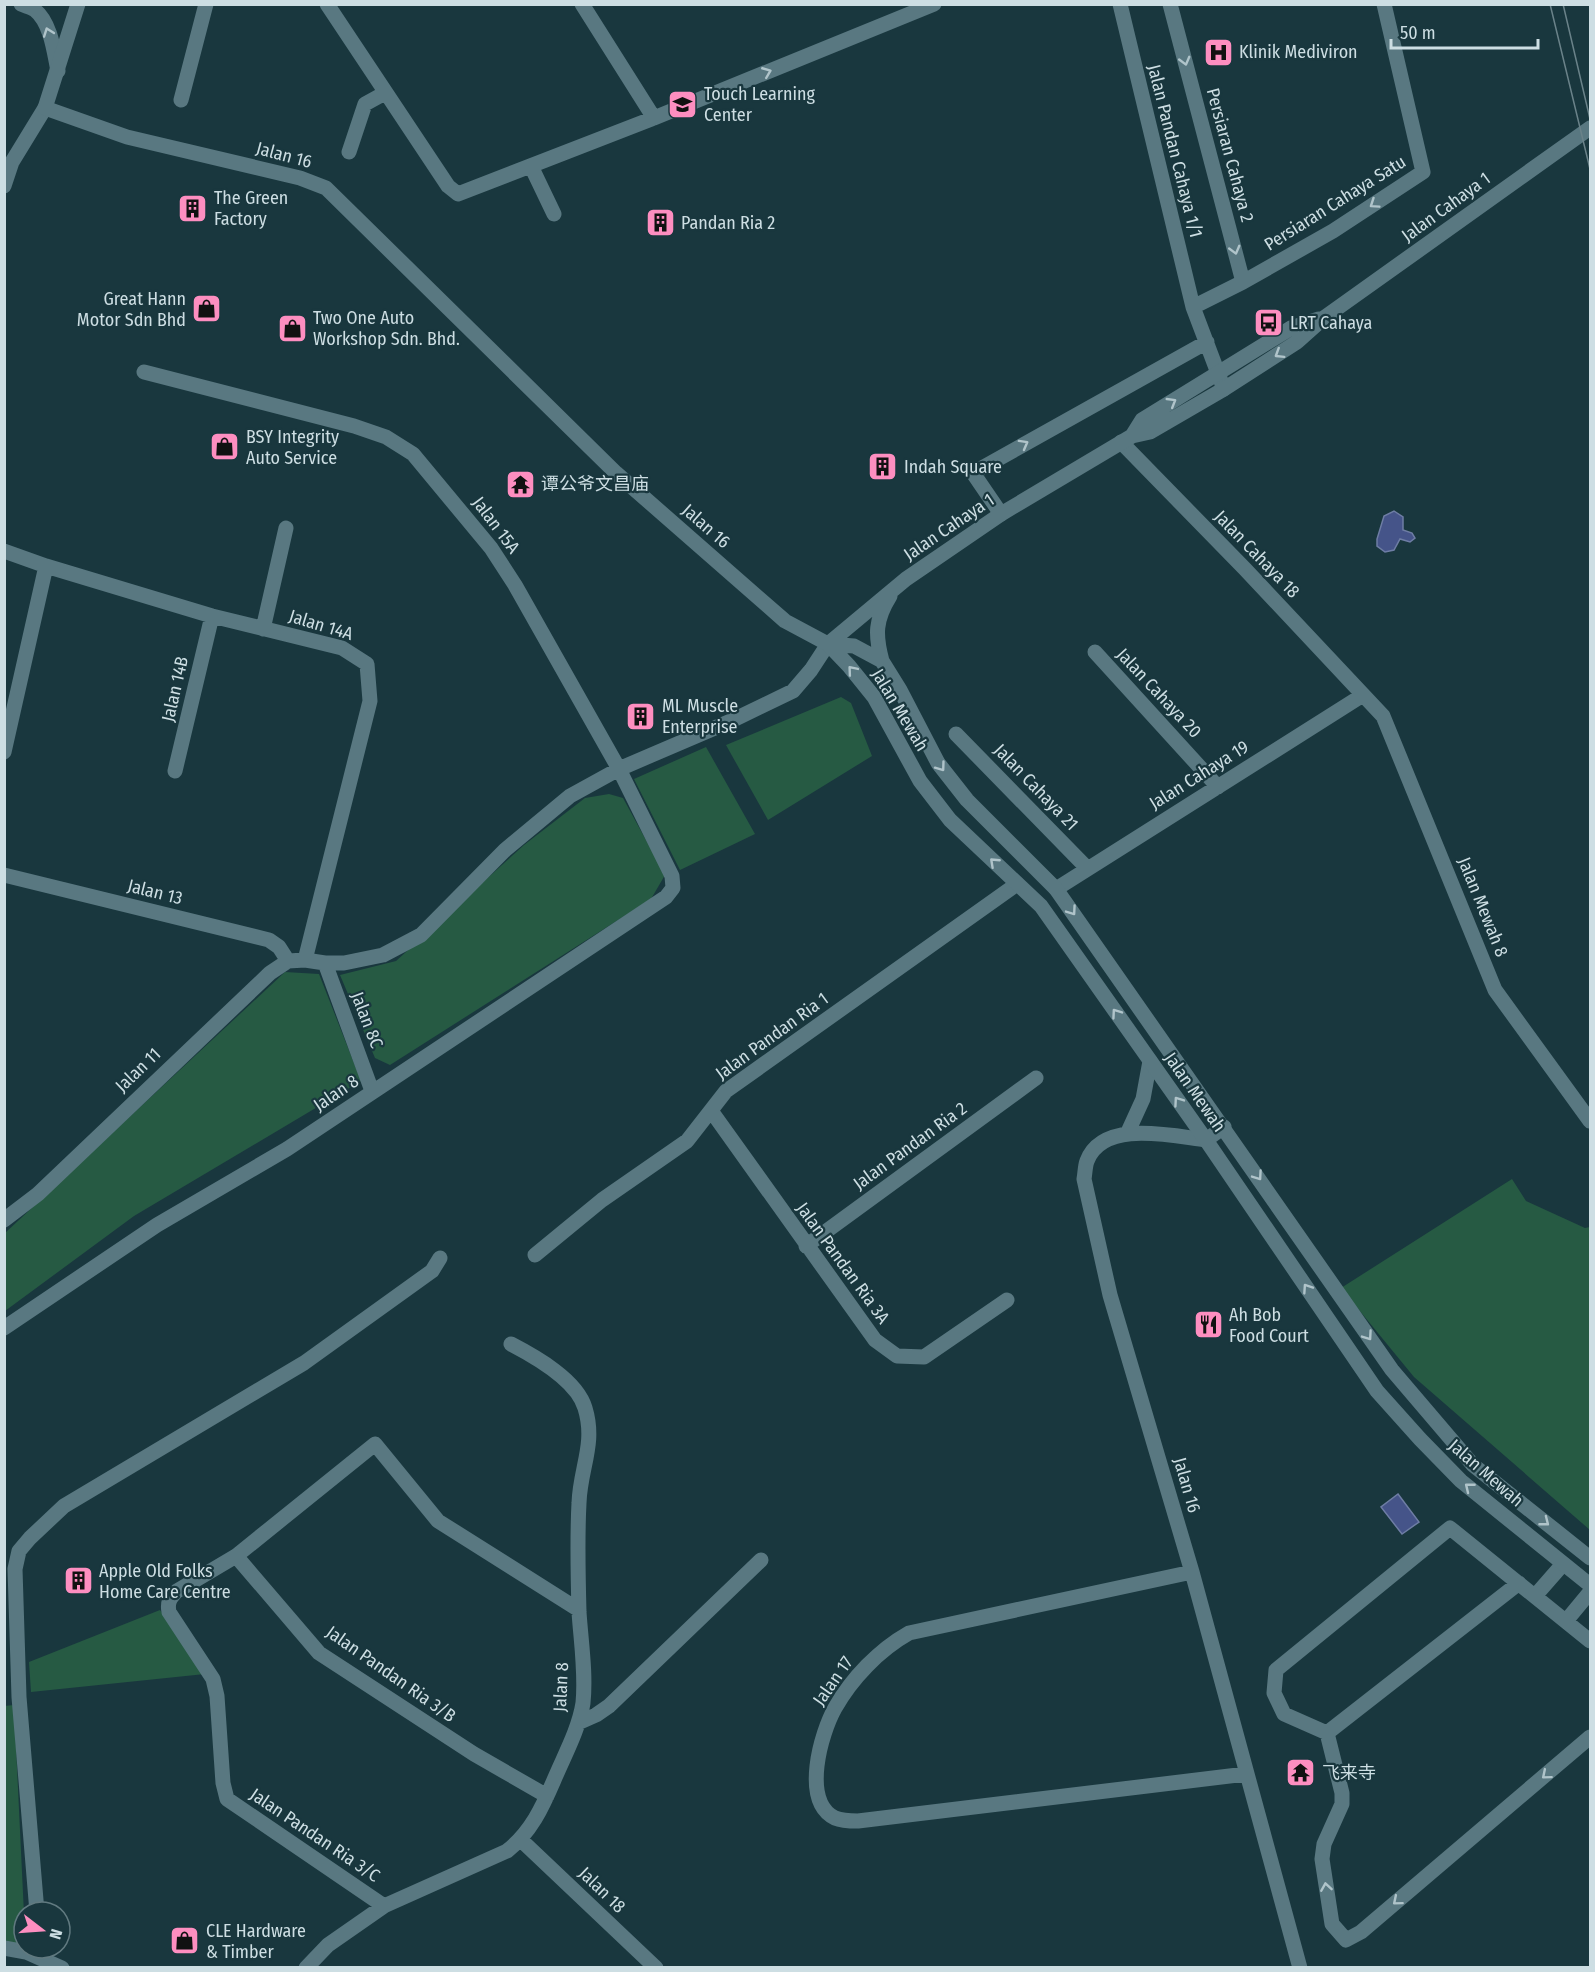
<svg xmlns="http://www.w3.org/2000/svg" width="1595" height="1972" font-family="'Fira Sans Condensed','Noto Sans SC',sans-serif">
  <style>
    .green { fill: #265a43 }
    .water { fill: #455489; stroke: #6e7da4; stroke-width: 1.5 }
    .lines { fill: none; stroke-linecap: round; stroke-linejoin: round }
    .minor { stroke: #597881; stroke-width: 15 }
    .tertiary { stroke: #597881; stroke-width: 15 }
    .tram { stroke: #6a8289; stroke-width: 1.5 }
    .oneway { stroke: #b0c4ca }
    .labels { text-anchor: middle; stroke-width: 4.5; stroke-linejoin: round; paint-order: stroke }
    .poi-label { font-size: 18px; fill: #cddee3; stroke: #19373e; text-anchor: start }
    .street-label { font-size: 18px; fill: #cddee3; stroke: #19373e }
  </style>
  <rect width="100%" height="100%" fill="#19373e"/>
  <path class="green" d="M841,697L851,703L872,756L768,820L726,745Z
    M706,747L755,834L680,870L634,779Z
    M609,794L623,798L665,875L651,899L390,1065L375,1058L340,975L396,961L524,845L585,798Z
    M285,972L319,974L361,1081L134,1216L5,1311V1233Z
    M1512,1179L1526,1201L1585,1228L1590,1227V1530L1414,1377L1341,1288Z
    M160,1610L205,1674L31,1692L29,1662Z
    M14,1705L24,1914V1945L5,1944L4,1706Z"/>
  <path class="water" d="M1394,511L1403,517V530L1412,533L1415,538L1410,542L1400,539L1394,550L1385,552L1377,546V539L1384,516Z
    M1398,1494L1419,1522L1402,1534L1381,1507Z"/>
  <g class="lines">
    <path class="minor" d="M21,4C25,6 31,7 35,10C51,23 54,52 58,71
      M327,4L448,186L458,194L654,118L934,4
      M582,4L654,118
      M1120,4L1193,307L1224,389
      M1170,4L1243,282
      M181,100L206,4
      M349,152L365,104L385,93
      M531,166L554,214
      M4,186L12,162L45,108
      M1193,307L1243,282L1333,231L1423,172L1384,4
      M1121,442L1245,569L1383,716L1495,990L1590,1121
      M1001,514L973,473L1207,342
      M4,551L46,566L212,616L342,648L367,664L370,701L305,960
      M263,629L286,528
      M1095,652L1218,787
      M956,734L1088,869
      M4,752L46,566
      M175,771L212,616
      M4,875L269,940L279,947L288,961
      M1056,889L1363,695
      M325,963L372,1091
      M712,1112L875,1340L897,1356L924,1357L1007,1300
      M1224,1127L1206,1140C1172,1136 1103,1119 1087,1161C1085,1166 1085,1174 1084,1179L1110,1295L1192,1572L1300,1968
      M1127,1134L1143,1099L1150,1061
      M4,1220L38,1194L270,973L288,961L305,960L325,963H344L383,955L421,935L505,850L570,796L619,769L731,721L793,691L811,670L828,644
      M806,1246L1036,1078
      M535,1255L602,1200L687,1141L726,1091L1017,884
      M4,1328L157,1225L287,1149L666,897L673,888L672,876L619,769L515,585L491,548L413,454L386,437L354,426L144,372
      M236,1556L319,1653L474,1754L547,1796
      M1192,1572L909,1633C879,1650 852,1678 835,1708C821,1733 801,1801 835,1818C842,1821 851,1821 858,1821L1246,1774
      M1535,1596L1563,1564
      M1566,1621L1590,1592
      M578,1723L596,1715L609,1706L761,1560
      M1327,1733L1342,1793V1804L1324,1844L1322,1859L1332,1924L1346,1940L1361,1932L1590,1737
      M1327,1733L1284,1714L1274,1693L1276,1670L1450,1528L1590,1641
      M1327,1733L1519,1583
      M521,1840L656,1968
      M384,1906L227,1799L223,1783L217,1696L213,1679L169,1612C167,1602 170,1598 177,1591L236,1556L375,1444L438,1521L579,1610
      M37,1912L19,1697L15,1569L19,1551L30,1538L64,1506L304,1363L432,1271L440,1258
      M306,1968L328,1945L384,1906L507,1851C531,1832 542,1808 554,1780C564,1756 579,1729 583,1703C586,1673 581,1642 579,1612C578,1576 577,1539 579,1503C580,1468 596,1444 585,1408C577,1380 536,1357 511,1344"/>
    <path class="tertiary" d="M78,4L45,108L127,137L300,178L326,188L616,473L785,621L828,644L849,666L874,697L920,781L950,820L1041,906L1206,1140L1377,1391L1420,1439L1461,1481L1590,1585
      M1132,436L1142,420L1291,328L1319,319
      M828,644L854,646L882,661L900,690L938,763L967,800L1056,889L1392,1370L1473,1465L1590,1558
      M828,644L906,579L1001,514L1132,436L1150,432L1224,389L1297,342L1325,317L1590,128
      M882,661C875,635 875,620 890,596
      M4,1948L26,1952L62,1968"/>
    <path class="tram" d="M1550,4L1590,169
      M1563,4L1590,119"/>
  </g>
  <defs><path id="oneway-chevron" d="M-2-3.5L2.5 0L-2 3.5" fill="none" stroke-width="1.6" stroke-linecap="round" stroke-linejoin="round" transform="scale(1.5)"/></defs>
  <g class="oneway">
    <use href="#oneway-chevron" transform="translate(48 32) rotate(-110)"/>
    <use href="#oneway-chevron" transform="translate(1185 61) rotate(75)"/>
    <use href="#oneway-chevron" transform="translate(767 72) rotate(-22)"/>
    <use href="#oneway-chevron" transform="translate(1374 204) rotate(146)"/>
    <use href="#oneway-chevron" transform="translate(1235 250) rotate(75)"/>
    <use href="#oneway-chevron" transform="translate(1279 354) rotate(148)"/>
    <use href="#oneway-chevron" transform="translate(1172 402) rotate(-31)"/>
    <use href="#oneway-chevron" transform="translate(1024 444) rotate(-29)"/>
    <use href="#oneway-chevron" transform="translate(852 670) rotate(-130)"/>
    <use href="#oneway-chevron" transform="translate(941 767) rotate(54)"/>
    <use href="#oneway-chevron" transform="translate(994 862) rotate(-137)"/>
    <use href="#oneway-chevron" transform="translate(1072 911) rotate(55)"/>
    <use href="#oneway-chevron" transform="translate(1116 1013) rotate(-125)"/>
    <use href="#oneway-chevron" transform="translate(1178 1101) rotate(-125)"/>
    <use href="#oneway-chevron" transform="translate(1258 1176) rotate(55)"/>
    <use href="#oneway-chevron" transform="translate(1307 1288) rotate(-124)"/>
    <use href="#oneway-chevron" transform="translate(1368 1336) rotate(55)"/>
    <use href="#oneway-chevron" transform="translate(1469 1487) rotate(-141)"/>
    <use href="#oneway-chevron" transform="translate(1545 1522) rotate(38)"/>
    <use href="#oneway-chevron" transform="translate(1546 1775) rotate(140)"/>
    <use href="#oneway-chevron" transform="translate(1326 1887) rotate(-99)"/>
    <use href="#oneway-chevron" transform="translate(1397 1901) rotate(140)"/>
  </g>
  <defs>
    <symbol id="hospital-square" viewBox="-11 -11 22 22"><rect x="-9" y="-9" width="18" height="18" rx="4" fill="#fd8ec0" stroke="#19373e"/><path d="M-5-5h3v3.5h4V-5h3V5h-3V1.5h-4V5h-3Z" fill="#111"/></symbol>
    <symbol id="school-square" viewBox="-11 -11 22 22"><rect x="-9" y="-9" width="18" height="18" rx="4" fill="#fd8ec0" stroke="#19373e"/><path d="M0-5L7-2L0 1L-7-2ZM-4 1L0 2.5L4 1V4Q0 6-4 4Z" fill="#111"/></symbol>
    <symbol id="building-square" viewBox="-11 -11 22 22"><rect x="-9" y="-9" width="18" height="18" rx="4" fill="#fd8ec0" stroke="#19373e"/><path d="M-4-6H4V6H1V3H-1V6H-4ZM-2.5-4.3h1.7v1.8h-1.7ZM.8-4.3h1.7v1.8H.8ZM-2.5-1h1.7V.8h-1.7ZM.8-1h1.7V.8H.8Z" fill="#111"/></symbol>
    <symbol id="shop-square" viewBox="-11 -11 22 22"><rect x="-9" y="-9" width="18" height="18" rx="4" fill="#fd8ec0" stroke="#19373e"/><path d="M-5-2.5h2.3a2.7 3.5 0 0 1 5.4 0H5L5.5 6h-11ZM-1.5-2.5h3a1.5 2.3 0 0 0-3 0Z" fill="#111"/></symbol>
    <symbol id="bus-square" viewBox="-11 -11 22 22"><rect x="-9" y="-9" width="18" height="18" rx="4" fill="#fd8ec0" stroke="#19373e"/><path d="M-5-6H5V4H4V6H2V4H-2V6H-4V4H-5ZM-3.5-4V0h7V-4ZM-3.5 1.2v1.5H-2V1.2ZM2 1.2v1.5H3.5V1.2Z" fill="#111"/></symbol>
    <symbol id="temple-square" viewBox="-11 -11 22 22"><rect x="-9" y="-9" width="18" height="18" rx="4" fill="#fd8ec0" stroke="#19373e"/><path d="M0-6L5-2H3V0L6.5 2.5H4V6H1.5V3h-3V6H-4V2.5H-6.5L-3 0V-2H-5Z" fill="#111"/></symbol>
    <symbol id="restaurant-square" viewBox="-11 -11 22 22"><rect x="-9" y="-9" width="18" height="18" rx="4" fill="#fd8ec0" stroke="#19373e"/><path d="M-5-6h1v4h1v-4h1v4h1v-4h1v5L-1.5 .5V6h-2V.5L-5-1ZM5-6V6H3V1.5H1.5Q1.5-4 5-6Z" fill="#111"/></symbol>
  </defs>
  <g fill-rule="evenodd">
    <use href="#hospital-square" x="1202" y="36" width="33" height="33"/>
    <use href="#school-square" x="666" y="88" width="33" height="33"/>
    <use href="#building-square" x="176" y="192" width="33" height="33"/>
    <use href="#building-square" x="644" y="206" width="33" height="33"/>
    <use href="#shop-square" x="190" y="292" width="33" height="33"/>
    <use href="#bus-square" x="1252" y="306" width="33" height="33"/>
    <use href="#shop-square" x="276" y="312" width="33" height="33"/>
    <use href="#shop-square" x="208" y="430" width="33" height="33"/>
    <use href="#building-square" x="866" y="450" width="33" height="33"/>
    <use href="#temple-square" x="504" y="468" width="33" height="33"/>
    <use href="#building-square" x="624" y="700" width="33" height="33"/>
    <use href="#restaurant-square" x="1192" y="1308" width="33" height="33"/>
    <use href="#building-square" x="62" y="1564" width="33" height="33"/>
    <use href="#temple-square" x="1284" y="1756" width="33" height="33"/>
    <use href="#shop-square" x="168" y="1924" width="33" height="33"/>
  </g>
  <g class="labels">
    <g class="poi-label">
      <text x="1239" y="58">Klinik Mediviron</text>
      <text x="704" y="100">Touch Learning<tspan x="704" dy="21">Center</tspan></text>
      <text x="214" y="204">The Green<tspan x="214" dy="21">Factory</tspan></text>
      <text x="681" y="229">Pandan Ria 2</text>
      <text x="186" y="305" text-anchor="end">Great Hann<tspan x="186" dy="21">Motor Sdn Bhd</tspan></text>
      <text x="313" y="324">Two One Auto<tspan x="313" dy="21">Workshop Sdn. Bhd.</tspan></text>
      <text x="1290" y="329">LRT Cahaya</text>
      <text x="246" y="443">BSY Integrity<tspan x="246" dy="21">Auto Service</tspan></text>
      <text x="904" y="473">Indah Square</text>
      <text x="541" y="490">谭公爷文昌庙</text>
      <text x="662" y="712">ML Muscle<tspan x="662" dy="21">Enterprise</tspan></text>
      <text x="1229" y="1321">Ah Bob<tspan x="1229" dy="21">Food Court</tspan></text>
      <text x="99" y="1577">Apple Old Folks<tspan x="99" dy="21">Home Care Centre</tspan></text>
      <text x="1322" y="1779">飞来寺</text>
      <text x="206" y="1937">CLE Hardware<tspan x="206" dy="21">&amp; Timber</tspan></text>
    </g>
    <g class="street-label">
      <text transform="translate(1175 151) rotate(76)" y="6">Jalan Pandan Cahaya 1/1</text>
      <text transform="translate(284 155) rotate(15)" y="6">Jalan 16</text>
      <text transform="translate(1230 155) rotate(75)" y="6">Persiaran Cahaya 2</text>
      <text transform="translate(1335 203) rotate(-32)" y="6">Persiaran Cahaya Satu</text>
      <text transform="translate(1446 207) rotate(-36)" y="6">Jalan Cahaya 1</text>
      <text transform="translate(496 525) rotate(53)" y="6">Jalan 15A</text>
      <text transform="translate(706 526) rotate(41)" y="6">Jalan 16</text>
      <text transform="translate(949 527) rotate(-34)" y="6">Jalan Cahaya 1</text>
      <text transform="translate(1257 554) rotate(46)" y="6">Jalan Cahaya 18</text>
      <text transform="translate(321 625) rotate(17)" y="6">Jalan 14A</text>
      <text transform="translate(175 689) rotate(-77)" y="6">Jalan 14B</text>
      <text transform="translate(1159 693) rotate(47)" y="6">Jalan Cahaya 20</text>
      <text transform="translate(900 710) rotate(59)" y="6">Jalan Mewah</text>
      <text transform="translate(1199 775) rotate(-32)" y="6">Jalan Cahaya 19</text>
      <text transform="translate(1036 787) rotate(46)" y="6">Jalan Cahaya 21</text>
      <text transform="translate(155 892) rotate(14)" y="6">Jalan 13</text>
      <text transform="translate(1483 907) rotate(68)" y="6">Jalan Mewah 8</text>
      <text transform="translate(367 1020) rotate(69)" y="6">Jalan 8C</text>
      <text transform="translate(772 1036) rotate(-36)" y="6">Jalan Pandan Ria 1</text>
      <text transform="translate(138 1070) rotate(-44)" y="6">Jalan 11</text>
      <text transform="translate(1195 1092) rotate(55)" y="6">Jalan Mewah</text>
      <text transform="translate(336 1093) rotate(-34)" y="6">Jalan 8</text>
      <text transform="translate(910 1146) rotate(-36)" y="6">Jalan Pandan Ria 2</text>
      <text transform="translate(843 1263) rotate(54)" y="6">Jalan Pandan Ria 3A</text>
      <text transform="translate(1486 1473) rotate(41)" y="6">Jalan Mewah</text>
      <text transform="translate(1187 1485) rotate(74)" y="6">Jalan 16</text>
      <text transform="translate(391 1674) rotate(35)" y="6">Jalan Pandan Ria 3/B</text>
      <text transform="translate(833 1681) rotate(-55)" y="6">Jalan 17</text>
      <text transform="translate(561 1687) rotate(-87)" y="6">Jalan 8</text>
      <text transform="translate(315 1835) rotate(34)" y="6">Jalan Pandan Ria 3/C</text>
      <text transform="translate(602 1890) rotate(44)" y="6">Jalan 18</text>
    </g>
  </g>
  <rect width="1595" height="1972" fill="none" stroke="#cddee3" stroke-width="12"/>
  <g transform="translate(42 1930) rotate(107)"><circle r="28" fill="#19373e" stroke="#617a80" stroke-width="1.5"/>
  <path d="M0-4.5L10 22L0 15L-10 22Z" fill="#fd8ec0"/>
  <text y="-9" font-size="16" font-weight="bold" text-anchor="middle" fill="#cddee3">N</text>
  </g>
  <path d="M1391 39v9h147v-9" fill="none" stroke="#cddee3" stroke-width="3"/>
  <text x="1400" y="39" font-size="18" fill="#cddee3" stroke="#19373e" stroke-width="4.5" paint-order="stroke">50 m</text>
</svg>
